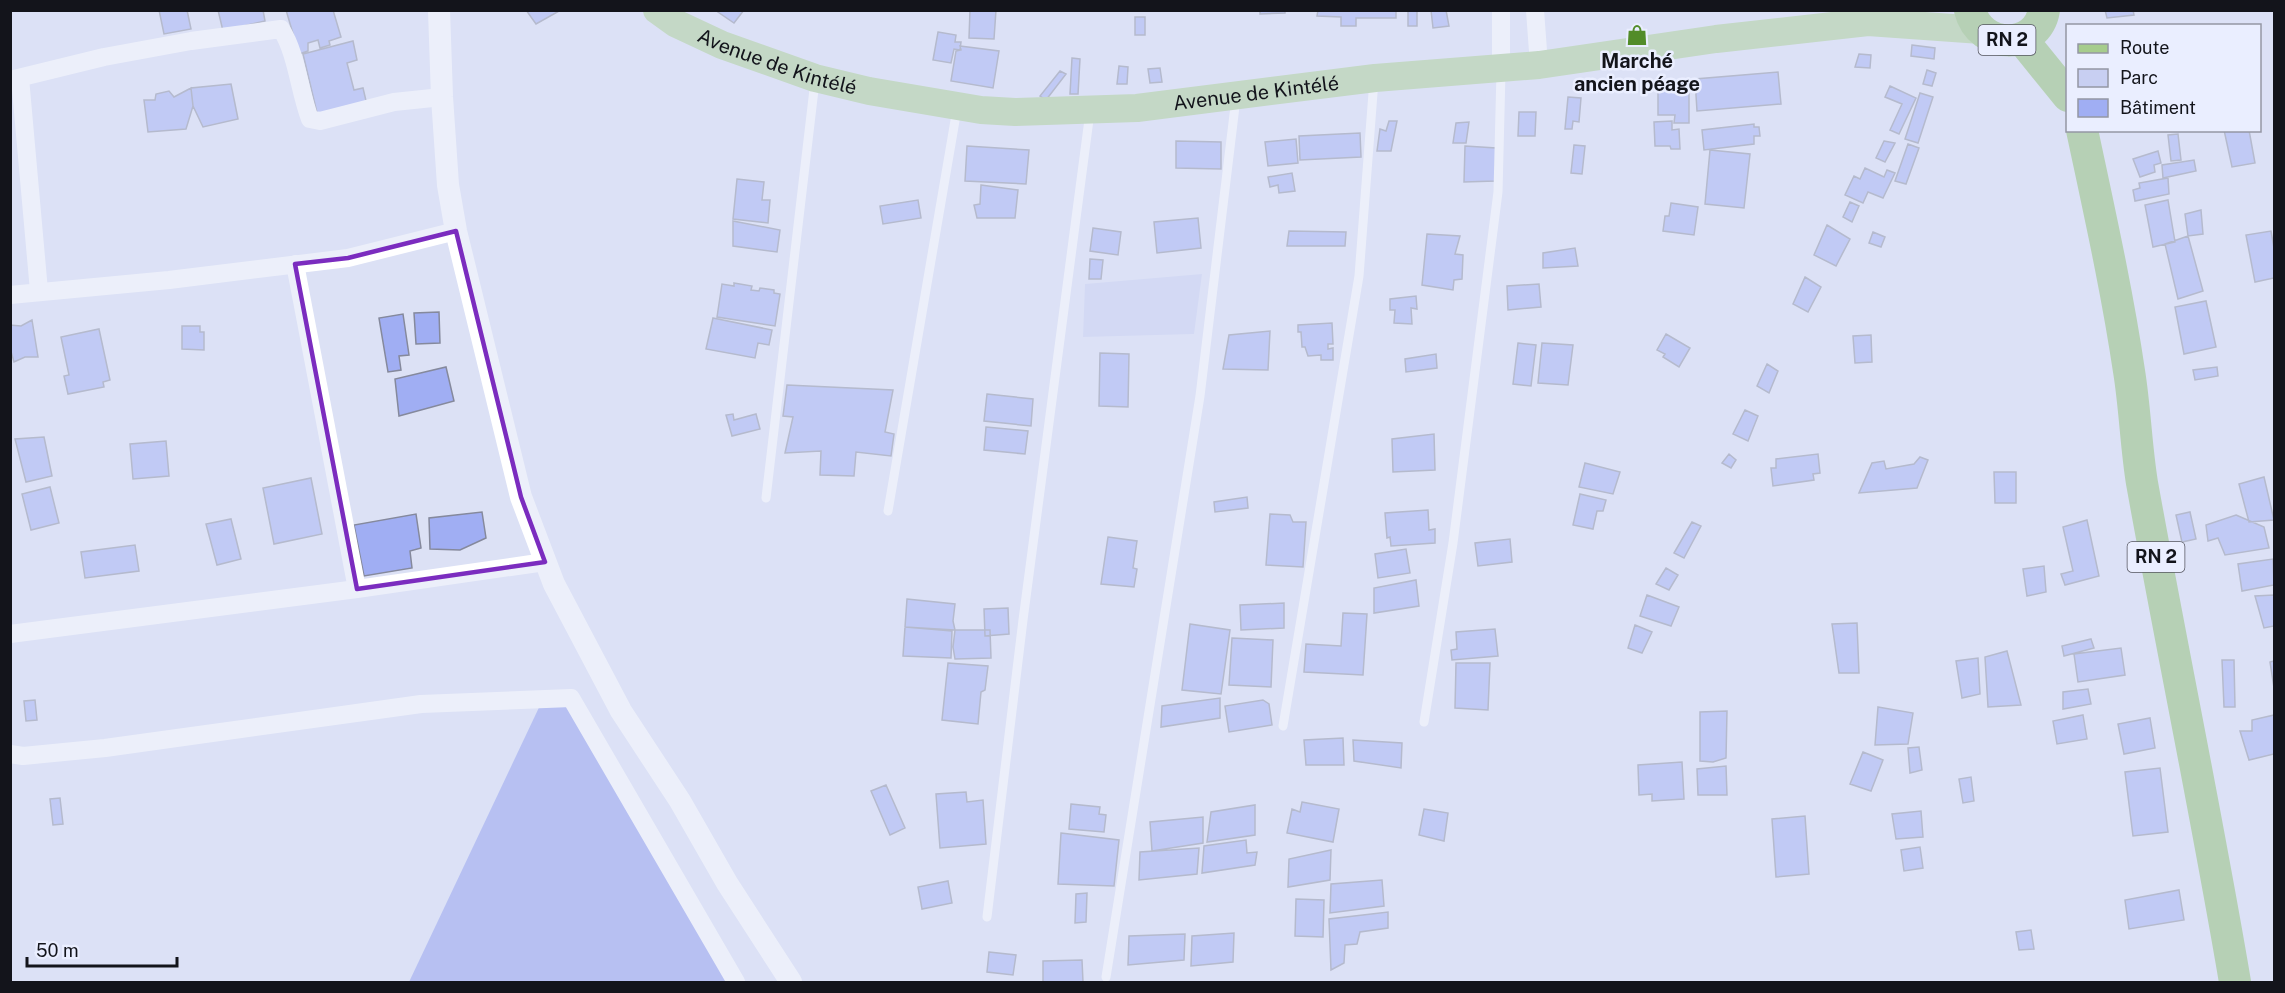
<svg xmlns="http://www.w3.org/2000/svg" width="2285" height="993" font-family="'Public Sans',sans-serif">
  <style>
    .green { fill: #c8cff2 }
    .forest { fill: #8a98ed }
    .building { fill: #a0aef3; stroke: #85899c; stroke-width: 1.5 }
    .lines { fill: none; stroke-linecap: round; stroke-linejoin: round }
    .service { stroke: #fff; stroke-width: 9 }
    .minor { stroke: #fff; stroke-width: 18 }
    .tertiary { stroke: #fff; stroke-width: 22 }
    .primary { stroke: #a6cc8d; stroke-width: 28 }
    .trunk { stroke: #88bb67; stroke-width: 32 }
    .marked { fill: none; stroke: #7b2cbf; stroke-width: 4.5; stroke-linejoin: round }
    .labels { text-anchor: middle; stroke-width: 5; stroke-linejoin: round; paint-order: stroke }
    .shield { fill: #eaeeff; stroke: #54555f; stroke-width: 1.5 }
    .shield-label { font-size: 18px; font-weight: bold; fill: #13141b }
    .street-label { font-size: 20px; fill: #13141b; stroke: #eaeeff }
    .poi-label { font-size: 20px; font-weight: bold; fill: #13141b; stroke: #eaeeff }
  </style>
  <rect width="100%" height="100%" fill="#dce1f5"/>
  <path class="green" d="M1202,274L1194,334L1083,337L1085,284Z"/>
  <path class="forest" d="M571,698L739,982H409L543,699Z"/>
  <path class="building" d="M159,10H187L191,29L164,34Z
    M218,10H263L265,21L223,31Z
    M286,10H333L341,37L329,41L330,45L320,48L318,40L308,43V51L299,54Z
    M526,10H561L536,24Z
    M715,10H744L734,23Z
    M970,10H996L994,39L969,38Z
    M1260,10H1285V13L1260,14Z
    M1318,10H1396V18H1356V26H1341V17L1317,16Z
    M1408,10H1417V26H1408Z
    M1431,10H1446L1449,26L1433,28Z
    M2105,10H2133L2134,15L2107,18Z
    M1135,17H1145V35H1135Z
    M938,32L956,35L955,42H961L960,50L954,49L951,63L933,60Z
    M353,41L357,60L347,63L354,90L363,88L367,105L318,117L303,54Z
    M1912,45L1935,48L1934,59L1911,56Z
    M960,46L999,51L993,88L951,81L956,51L961,50Z
    M1859,54L1871,55L1870,68L1855,67Z
    M1072,58L1080,59L1078,94H1070Z
    M1119,66L1128,67L1127,84H1117Z
    M1160,68L1162,82L1150,83L1148,69Z
    M1927,70L1936,73L1932,86L1923,84Z
    M1060,71L1066,74L1046,100L1040,96Z
    M1778,72L1781,104L1697,111L1695,79Z
    M1658,83H1689V123H1674L1675,115H1658Z
    M231,84L238,119L203,127L193,106L191,88Z
    M1890,86L1916,98L1899,134L1890,130L1902,104L1885,97Z
    M191,88L193,106L186,129L148,132L144,100H155L156,94L169,91L174,97Z
    M1920,93L1933,97L1918,143L1905,139Z
    M1568,97L1581,98L1579,122L1573,121L1572,129H1565Z
    M1519,112H1536L1535,136H1518Z
    M1389,121H1397L1391,151H1377L1380,129L1386,131Z
    M1672,121V130L1679,129L1680,149H1671L1670,146H1655L1654,122Z
    M1469,122L1466,143H1453L1456,123Z
    M1754,124V127H1759L1760,136H1754V144L1704,150L1702,130Z
    M2224,130H2249L2255,163L2232,167Z
    M1360,133L1361,157L1300,160L1299,136Z
    M2178,134L2181,160L2171,161L2168,135Z
    M1296,139L1298,163L1268,166L1265,142Z
    M1176,141L1221,142V169L1176,168Z
    M1884,141L1895,143L1885,162L1876,158Z
    M1908,144L1919,148L1906,184L1895,181Z
    M1574,145L1585,146L1582,174L1571,173Z
    M967,146L1029,150L1026,184L965,181Z
    M1465,146L1496,148L1495,181L1464,182Z
    M1710,150L1750,154L1744,208L1705,204Z
    M2158,151L2161,163L2154,165L2155,172L2140,177L2133,159Z
    M2194,160L2196,171L2163,178L2162,165Z
    M1865,168L1884,177L1887,170L1895,173L1883,198L1868,192L1863,203L1845,195L1854,176L1860,179Z
    M1292,173L1295,191L1279,193L1278,185L1270,187L1268,177Z
    M2168,178L2169,194L2135,201L2133,190L2140,188L2139,183Z
    M737,179L764,182L762,200H770L768,223L733,219Z
    M981,185L1018,190L1015,218H977L974,205L980,204Z
    M918,200L921,218L883,224L880,206Z
    M2168,200L2175,242L2153,247L2145,205Z
    M1850,202L1859,206L1852,222L1843,217Z
    M1671,203L1698,207L1694,235L1663,231L1665,216H1669Z
    M2201,210L2203,234L2188,236L2185,214Z
    M1198,218L1201,248L1157,253L1154,222Z
    M733,221L780,230L777,252L733,246Z
    M1827,225L1850,239L1836,266L1814,255Z
    M1093,228L1121,232L1118,255L1090,251Z
    M1289,231L1346,232L1345,246H1287Z
    M2271,231L2274,248V278L2255,282L2246,235Z
    M1873,232L1885,237L1881,247L1869,243Z
    M1427,234L1460,236L1455,254L1463,255L1462,279L1454,280L1453,290L1422,285Z
    M2188,236L2203,291L2178,299L2165,244Z
    M1575,248L1578,266L1543,268V253Z
    M1090,259L1103,260L1101,279H1089Z
    M1805,277L1821,287L1808,312L1793,304Z
    M734,283L752,286L751,290L759,291L760,288L774,290V293L780,294L775,326L717,317L722,284L734,286Z
    M1539,284L1541,307L1508,310L1507,286Z
    M1416,296L1417,309L1411,308L1412,324L1394,323L1395,310H1390V299Z
    M2206,301L2216,347L2184,354L2175,307Z
    M439,312L440,343L416,344L414,313Z
    M403,314L409,355L399,356L401,370L388,372L379,318Z
    M713,318L772,330L769,345L758,343L755,358L706,349Z
    M32,320L38,357H25L14,362L10,348V325L21,326Z
    M1332,323L1333,344H1328V349L1333,348V360H1321V355L1308,356L1305,347H1302L1301,332H1298V325Z
    M182,326H200V332H204V350L182,349Z
    M99,329L110,380L103,382L104,387L68,394L64,376L69,375L61,337Z
    M1270,331L1268,370L1223,369L1229,335Z
    M1666,334L1690,348L1679,367L1663,357L1665,354L1657,350Z
    M1871,335L1872,362L1855,363L1853,336Z
    M1518,343L1536,345L1531,386L1513,384Z
    M1542,343L1573,345L1568,385L1538,383Z
    M1100,353L1129,354L1128,407L1099,406Z
    M1436,354L1437,368L1406,372L1405,359Z
    M1767,364L1778,371L1769,393L1757,386Z
    M446,367L454,401L399,416L395,379Z
    M2217,367L2218,376L2195,380L2193,370Z
    M787,385L893,390L885,432L894,434L891,456L856,452L854,476L820,475L821,451L785,453L793,417L783,416Z
    M987,394L1033,399L1031,426L984,421Z
    M1745,410L1758,416L1748,441L1733,434Z
    M733,414L734,420L756,414L760,429L732,436L726,415Z
    M986,427L1028,431L1025,454L984,450Z
    M1434,434L1435,470L1393,472L1392,439Z
    M44,437L52,476L26,482L15,439Z
    M166,441L169,476L133,479L130,444Z
    M1729,454L1736,460L1731,468L1722,463Z
    M1818,454L1820,473L1813,474L1814,480L1773,486L1771,468H1776V459Z
    M1920,457L1928,460L1917,488L1859,493L1872,463L1884,461L1886,469L1914,464Z
    M1585,463L1620,472L1613,494L1579,487Z
    M1994,472H2016V503H1995Z
    M2264,477L2274,520L2249,522L2239,484Z
    M311,478L322,534L274,544L263,488Z
    M50,487L59,523L31,530L22,494Z
    M1580,494L1606,500L1603,511H1597L1593,529L1573,525Z
    M1247,497L1248,508L1215,512L1214,502Z
    M1428,510L1429,530L1435,529V543L1391,546L1390,537L1387,538L1385,513Z
    M482,512L486,538L460,550L430,549L429,518Z
    M2190,512L2196,539L2182,542L2176,515Z
    M416,514L421,548L410,551L412,568L364,576L354,525Z
    M1270,514L1290,515L1293,522H1306L1303,567L1266,565Z
    M2236,515L2264,527L2269,548L2225,555L2218,538L2208,541L2206,525Z
    M231,519L241,559L217,565L206,524Z
    M2087,520L2099,576L2065,585L2061,574L2073,571L2063,527Z
    M1692,522L1701,526L1684,558L1674,553Z
    M1108,537L1137,541L1133,568L1137,569L1134,587L1101,584Z
    M1510,539L1512,562L1478,566L1475,543Z
    M135,545L139,571L85,578L81,552Z
    M1406,549L1410,573L1378,578L1375,554Z
    M2273,559L2274,585L2242,591L2238,564Z
    M2044,566L2046,592L2027,596L2023,569Z
    M1666,568L1678,575L1669,590L1656,584Z
    M1416,580L1419,606L1374,613V588Z
    M1647,595L1679,607L1671,626L1640,616Z
    M2274,595V626L2264,628L2255,596Z
    M907,599L955,604L953,621L955,630L905,627Z
    M1284,603V628L1241,630L1240,605Z
    M1008,608L1009,634L985,636L984,609Z
    M1343,613L1367,614L1363,675L1304,672L1306,644L1341,646Z
    M1857,623L1859,673H1839L1832,624Z
    M1190,624L1230,630L1221,694L1182,690Z
    M1635,625L1652,632L1642,653L1628,648Z
    M905,627L952,631L951,658L903,656Z
    M1495,629L1498,656L1452,660L1451,650L1457,649L1456,632Z
    M955,630H990L991,658L955,659L953,647Z
    M1232,638L1273,640L1271,687L1229,685Z
    M2091,639L2094,648L2064,656L2062,646Z
    M2121,648L2125,675L2078,682L2074,654Z
    M2007,651L2021,705L1988,707L1985,657Z
    M1978,658L1980,694L1962,698L1956,661Z
    M2222,660H2234L2235,707H2224Z
    M2274,661V688L2270,662Z
    M948,663L988,666L985,690L981,692L978,724L942,720Z
    M1456,663H1490L1488,710L1455,708Z
    M2088,689L2091,704L2063,709V692Z
    M1220,698V718L1161,727L1162,706Z
    M35,700L37,720L26,721L24,701Z
    M1263,700L1269,704L1272,725L1229,732L1225,706Z
    M1878,707L1913,713L1908,744L1875,745Z
    M1727,711L1726,758L1713,762L1700,761V712Z
    M2083,715L2087,739L2057,744L2053,721Z
    M2274,715V754L2249,760L2240,731H2252V720Z
    M2150,718L2155,748L2124,754L2118,724Z
    M1343,738L1344,765H1306L1304,740Z
    M1353,740L1402,743L1401,768L1354,761Z
    M1919,747L1922,770L1910,773L1908,748Z
    M1863,752L1883,760L1871,791L1850,784Z
    M1682,762L1684,799L1652,801V794L1639,795L1638,765Z
    M1726,766L1727,795H1698L1697,769Z
    M2160,768L2168,832L2133,836L2125,772Z
    M1971,777L1974,801L1963,803L1959,779Z
    M886,785L905,828L890,835L871,791Z
    M966,792L967,802L983,800L986,844L940,848L936,794Z
    M60,798L63,824L53,825L50,799Z
    M1302,802L1339,809L1333,842L1287,833L1292,809L1300,812Z
    M1071,804L1100,807L1099,814L1106,815L1104,832L1069,829Z
    M1255,805V835L1207,842L1211,812Z
    M1424,809L1448,813L1444,841L1419,835Z
    M1921,811L1923,837L1896,839L1892,814Z
    M1805,816L1809,874L1776,877L1772,819Z
    M1203,817V843L1152,851L1150,822Z
    M1061,833L1119,840L1114,886L1058,884Z
    M1246,840L1247,853L1257,852L1255,865L1202,873L1204,846Z
    M1920,847L1923,868L1904,871L1901,850Z
    M1199,848L1197,874L1139,880L1140,852Z
    M1331,850L1330,880L1288,887L1289,859Z
    M1382,880L1384,906L1330,913L1331,884Z
    M948,881L952,903L922,909L918,887Z
    M2179,890L2184,920L2129,929L2125,900Z
    M1087,893L1086,922L1075,923L1076,894Z
    M1296,899L1324,900L1323,937L1295,936Z
    M1388,912V928L1360,932L1357,944L1345,945L1344,963L1331,970L1329,919Z
    M2031,930L2034,949L2019,950L2016,932Z
    M1234,933L1233,962L1191,966L1192,936Z
    M1185,934L1184,960L1128,965L1129,936Z
    M989,952L1016,955L1013,975L987,972Z
    M1082,960L1083,982H1043V961Z"/>
  <g class="lines">
    <path class="service" d="M766,498L815,81
      M888,511L957,109
      M1424,722L1453,543L1498,192L1501,72
      M1283,726L1359,276L1374,80
      M987,917L1023,620L1090,112
      M1106,977L1200,396L1236,98"/>
    <path class="minor" d="M1535,10L1539,65
      M1501,67V10
      M20,78L39,291
      M10,80L104,57L191,41L281,29C297,54 299,90 310,119L320,121L394,102L442,97
      M295,264L357,589
      M10,295L169,280L348,258L456,231
      M10,634L357,589L545,562
      M10,754L23,756L105,748L421,704L571,698L736,982"/>
    <path class="tertiary" d="M439,10L442,97L448,185L456,231L521,497L554,584L621,711L680,801L727,883L791,982"/>
    <path class="primary" id="s1" d="M657,10L675,23L722,45L815,78L869,91L981,110L1015,112L1137,108L1375,78L1539,65L1716,39L1868,22L1981,30"/>
    <path class="trunk" d="M1970,10C1980,50 2037,51 2044,10
      M2021,38L2068,96
      M2082,130C2099,210 2117,290 2129,371C2135,408 2136,446 2142,483C2172,650 2207,816 2235,982"/>
  </g>
  <path d="M0 0H2285V993H0ZM456,231L521,497L545,562L357,589L295,264L348,258Z" fill="#dce1f5" fill-opacity=".55" fill-rule="evenodd"/>
  <path class="marked" d="M456,231L521,497L545,562L357,589L295,264L348,258Z"/>
  <defs>
    <symbol id="shop-bare" viewBox="-9 -9 18 18"><path d="M-5-2.5h2.3a2.7 3.5 0 0 1 5.4 0H5L5.5 6h-11ZM-1.5-2.5h3a1.5 2.3 0 0 0-3 0Z" fill="#528c29" stroke="#eaeeff" stroke-width="2.5" paint-order="stroke"/></symbol>
  </defs>
  <g fill-rule="evenodd">
    <use href="#shop-bare" x="1622" y="20" width="30" height="30"/>
  </g>
  <g class="labels">
    <g class="shield">
      <rect x="1978.5" y="25" width="57" height="30" rx="4.5"/>
      <rect x="2127.5" y="542" width="57" height="30" rx="4.5"/>
    </g>
    <g class="shield-label">
      <text x="2007" y="46">RN 2</text>
      <text x="2156" y="563">RN 2</text>
    </g>
    <g class="street-label">
      <text dy="7" stroke="none"><textPath href="#s1" startOffset="132">Avenue de Kintélé</textPath></text>
      <text dy="7" stroke="none"><textPath href="#s1" startOffset="618">Avenue de Kintélé</textPath></text>
    </g>
    <g class="poi-label">
      <text x="1637" y="68">Marché<tspan x="1637" dy="23">ancien péage</tspan></text>
    </g>
  </g>
  <rect width="2285" height="993" fill="none" stroke="#13141b" stroke-width="24"/>
  <rect x="2066" y="24" width="195" height="108" fill="#eaeeff" stroke="#9497a4" stroke-width="1.5"/>
  <rect x="2078" y="44" width="30" height="9" fill="#a6cc8d" stroke="#9497a4" stroke-width="1.5"/>
  <text x="2120" y="54" font-size="18" fill="#13141b">Route</text>
  <rect x="2078" y="69" width="30" height="18" fill="#c8cff2" stroke="#9497a4" stroke-width="1.5"/>
  <text x="2120" y="84" font-size="18" fill="#13141b">Parc</text>
  <rect x="2078" y="99" width="30" height="18" fill="#a0aef3" stroke="#9497a4" stroke-width="1.5"/>
  <text x="2120" y="114" font-size="18" fill="#13141b">Bâtiment</text>
  <path d="M27 957v9h150v-9" fill="none" stroke="#13141b" stroke-width="3"/>
  <text x="36" y="957" font-size="18" fill="#13141b" stroke="#eaeeff" stroke-width="4.5" paint-order="stroke">50 m</text>
</svg>
